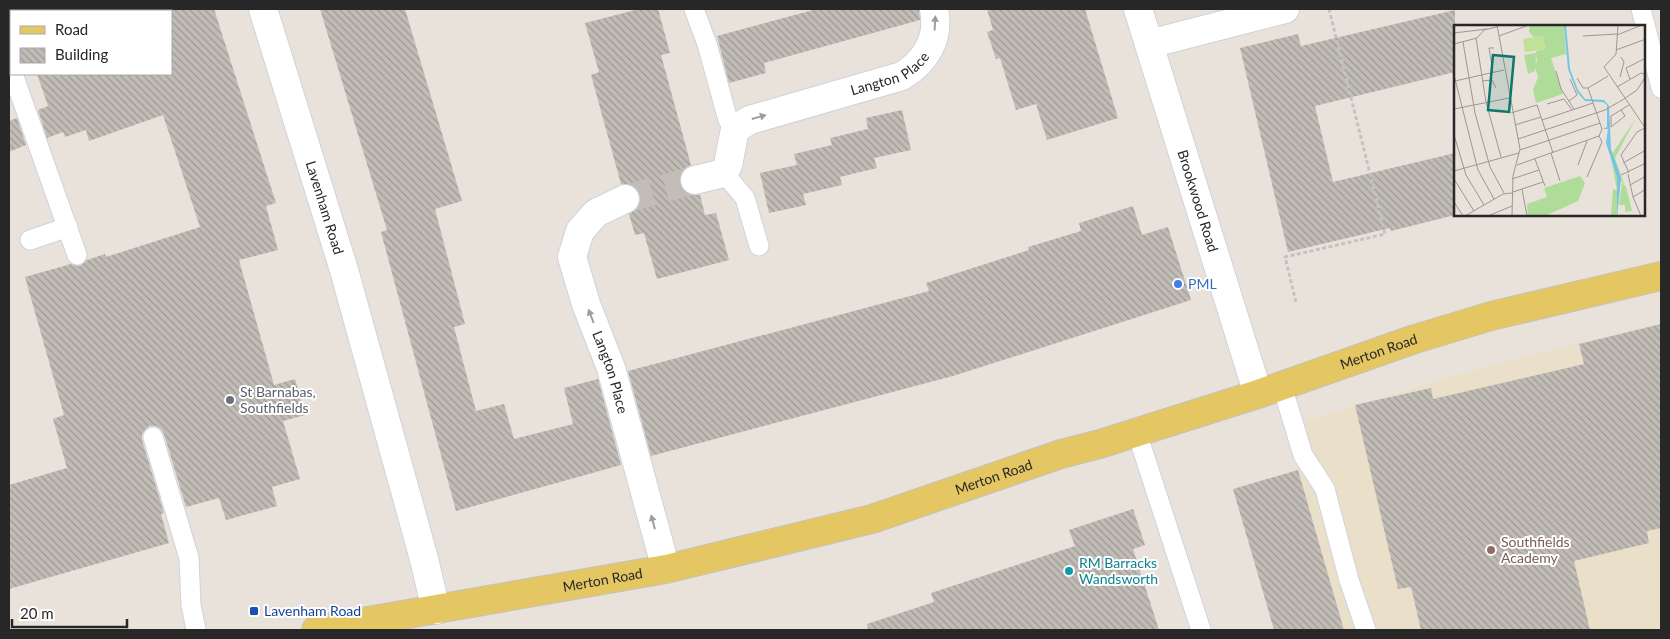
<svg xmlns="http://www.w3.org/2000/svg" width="1670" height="639" font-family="Lato,sans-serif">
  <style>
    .education { fill: #eae0ca }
    .building { fill: url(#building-back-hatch) }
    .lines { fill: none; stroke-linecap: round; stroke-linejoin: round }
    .street-tunnel { stroke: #c2bdb6; stroke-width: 28; stroke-dasharray: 28 14; stroke-linecap: butt }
    .lane-casing { stroke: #cfd2df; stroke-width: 21 }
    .street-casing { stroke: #cfd2df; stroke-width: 30 }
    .primary-casing { stroke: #c3c3c3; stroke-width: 30 }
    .path { stroke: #c3c3c3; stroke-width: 3; stroke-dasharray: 4 2.5; stroke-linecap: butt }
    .lane { stroke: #fff; stroke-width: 19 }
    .street { stroke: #fff; stroke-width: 28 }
    .primary { stroke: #e4c763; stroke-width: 28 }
    .oneway { fill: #9e9e9e }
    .shop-dot { fill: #3f7fe0; stroke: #fff; stroke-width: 2 }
    .worship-dot { fill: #6b7280; stroke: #fff; stroke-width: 2 }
    .education-dot { fill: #8d6e63; stroke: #fff; stroke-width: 2 }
    .culture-dot { fill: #0f9aa8; stroke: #fff; stroke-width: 2 }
    .transit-dot { fill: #1a4fb4; stroke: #fff; stroke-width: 2 }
    .labels { text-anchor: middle; stroke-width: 4; stroke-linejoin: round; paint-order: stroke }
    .street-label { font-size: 14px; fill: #272727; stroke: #fff }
    .shop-label { font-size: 14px; fill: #366cbe; stroke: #fff; text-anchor: start }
    .worship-label { font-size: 14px; fill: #5b616d; stroke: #fff; text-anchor: start }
    .education-label { font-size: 14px; fill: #785e54; stroke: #fff; text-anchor: start }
    .culture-label { font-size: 14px; fill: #0d838f; stroke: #fff; text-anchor: start }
    .transit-label { font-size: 14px; fill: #164399; stroke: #fff; text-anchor: start }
    .inset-road { fill: none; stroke: #9b9792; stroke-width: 1 }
    .view { fill: #0f766e; fill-opacity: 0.15; stroke: #0f766e; stroke-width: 2.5 }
    .inset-edge { fill: none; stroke: #272727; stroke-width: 2.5 }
  </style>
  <defs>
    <pattern id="building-back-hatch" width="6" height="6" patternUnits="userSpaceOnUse" patternTransform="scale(1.25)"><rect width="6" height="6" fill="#c1bcb6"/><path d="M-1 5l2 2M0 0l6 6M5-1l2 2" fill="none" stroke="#9d9994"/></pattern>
  </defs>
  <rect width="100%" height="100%" fill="#e9e2da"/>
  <path class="education" d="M1661,323V630H1344L1286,427L1480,368Z"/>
  <path class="building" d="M171,9H214L276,203L266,206L278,250L239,260L274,385L295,379L305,415L283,421L300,479L272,487L277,506L226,520L219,498L186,507L164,434L161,429L156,426H149L145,430L142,434V440L164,513L161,514L169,543L9,589V485L67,468L53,419L64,415L25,277L71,264L80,266L87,260L105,254L106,257L200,227L163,115L89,141L86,130L65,137L63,132L47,138L38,110L48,106L37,74H171Z
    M320,9H405L462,201L435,209L465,324L454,327L476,411L504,404L514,439L573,424L564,388L598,379L621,465L456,511L381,232L387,230Z
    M639,9H658L670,53L661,55L691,165L685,168L680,175V184L683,190L690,195H700L705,215L716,213L729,260L657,279L644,233L635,235L629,214L638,207L640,201L639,193L633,186L627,184H621L591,75L599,72L585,23Z
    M817,9H919L920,20L764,63L766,73L729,83L717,36Z
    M987,9H1085L1118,118L1047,140L1036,104L1016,110L1000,58L996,59L987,32L993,30Z
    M1455,10V72L1315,106L1333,182L1455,153V215L1391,231L1390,228L1288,252L1240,48L1298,34L1301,46Z
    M902,110L911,150L874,158L877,168L840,177L842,185L803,194L806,205L769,213L760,173L797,165L794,154L832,145L830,138L868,129L866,118Z
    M17,118L26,145L9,152V121Z
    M1133,206L1142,235L1168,227L1191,300L953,376L651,456L628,371L929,291L926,283L1029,250L1028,247L1081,231L1079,223Z
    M1661,324V528L1647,531L1649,543L1574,561L1590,630H1421L1411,587L1398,589L1355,405L1431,388L1433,399L1584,364L1579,344Z
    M1298,470L1344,630H1274L1233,489Z
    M1133,509L1145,545L1133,549L1159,630H868L867,624L934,602L931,593L1075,546L1069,530Z"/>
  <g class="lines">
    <path class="street-tunnel" d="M625,199L695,180"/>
    <defs>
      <path id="lane" d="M694,9L707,44L728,120L735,129
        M1641,9L1661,88
        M13,74L77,255
        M724,173L745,198L759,246
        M30,240L68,227
        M1282,386L1303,455L1325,489L1349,580L1366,630
        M1137,433L1201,630
        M153,437L189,558L191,605L196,630"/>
      <g id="street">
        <path id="s1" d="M263,9L344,270L424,559L436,610"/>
        <path id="s2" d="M1138,9L1258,394"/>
        <path d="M9,12L17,9"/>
        <path d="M1149,44L1285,9"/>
        <path id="s3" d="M695,180L724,173L728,165L735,129L750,120L902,76C926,61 940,39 934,9"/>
        <path id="s4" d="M625,199L596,213L580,231L572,257L586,304L611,368L666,569"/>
      </g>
      <g id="primary">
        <path id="s5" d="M316,630L666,569L872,519L1061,454L1100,444L1258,394L1412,340L1491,316L1661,276"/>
      </g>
    </defs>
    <use href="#lane" class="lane-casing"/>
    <use href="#street" class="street-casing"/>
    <use href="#primary" class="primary-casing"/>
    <path class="path" d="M1296,302L1285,257L1385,234L1329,9"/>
    <use href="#lane" class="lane"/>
    <use href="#street" class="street"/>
    <use href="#primary" class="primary"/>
  </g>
  <defs><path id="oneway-solid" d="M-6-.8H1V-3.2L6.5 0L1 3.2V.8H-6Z" transform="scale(1.25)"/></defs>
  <g class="oneway">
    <use href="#oneway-solid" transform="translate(935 23) rotate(-87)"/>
    <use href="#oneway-solid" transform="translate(759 117) rotate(-16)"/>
    <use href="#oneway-solid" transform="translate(591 316) rotate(-111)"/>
    <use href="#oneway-solid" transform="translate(653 522) rotate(-105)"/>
  </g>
  <circle class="shop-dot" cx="1178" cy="284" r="5"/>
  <circle class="worship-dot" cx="230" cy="400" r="5"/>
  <circle class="education-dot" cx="1491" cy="550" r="5"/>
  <circle class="culture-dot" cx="1069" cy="571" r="5"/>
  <rect class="transit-dot" x="249" y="606" width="10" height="10" rx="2.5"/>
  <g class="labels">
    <g class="street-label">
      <text dy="5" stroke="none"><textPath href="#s3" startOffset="241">Langton Place</textPath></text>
      <text dy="5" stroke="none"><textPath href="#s2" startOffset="201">Brookwood Road</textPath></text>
      <text dy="5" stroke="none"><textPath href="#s1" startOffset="208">Lavenham Road</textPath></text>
      <text dy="5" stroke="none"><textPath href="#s5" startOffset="1101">Merton Road</textPath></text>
      <text dy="5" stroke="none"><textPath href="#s4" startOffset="205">Langton Place</textPath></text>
      <text dy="5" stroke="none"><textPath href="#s5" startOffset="696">Merton Road</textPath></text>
      <text dy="5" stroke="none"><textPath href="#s5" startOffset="291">Merton Road</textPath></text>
    </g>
    <g class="shop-label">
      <text x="1188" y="289">PML</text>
    </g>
    <g class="worship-label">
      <text x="240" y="397">St Barnabas,<tspan x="240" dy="16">Southfields</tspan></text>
    </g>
    <g class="education-label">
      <text x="1501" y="547">Southfields<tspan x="1501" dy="16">Academy</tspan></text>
    </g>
    <g class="culture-label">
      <text x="1079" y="568">RM Barracks<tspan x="1079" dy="16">Wandsworth</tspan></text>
    </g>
    <g class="transit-label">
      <text x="264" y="616">Lavenham Road</text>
    </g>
  </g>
  <g transform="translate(1454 25)">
    <rect width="191" height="191" fill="#e9e2da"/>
    <path d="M82,28L81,46L74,49L70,30ZM168,158L172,162L178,186L171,187V180H165Z" fill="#b0dc9a"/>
    <path d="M182,93L161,133L170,159L168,158L158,129Z" fill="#b0dc9a"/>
    <path d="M76,0H110L112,29L97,33L109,69L82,78L79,65L84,52L80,38L83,37L82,26L91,24L89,11L80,12L75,7ZM157,133L167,153L163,191H157L159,164L163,165ZM126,151L131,158L124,176L91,191H74L73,179L93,172L90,163Z" fill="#b0dc9a"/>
    <path d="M89,11L91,24L71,27L69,14Z" fill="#c1e296"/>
    <path d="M110,0H112L116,44L124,65L131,74L150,75L155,81L157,124L167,153L163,191V152L152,118L154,104H149L153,102V80L149,77L131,76L123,67L114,44Z" fill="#74c5e4"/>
    <path class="inset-road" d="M43,0L66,124L59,151L58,191M164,0L162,29L150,42L192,104M0,8L33,4M163,10L188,0M45,11L75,0M129,11L163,9M22,13L32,77L47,132M9,17L21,88L36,142L50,168M0,19L23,13L30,5L43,2M162,25L192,14M102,46L107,64L120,84M39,47L35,23H40M0,50L24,145L40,174M166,52L170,37L167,32M123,53L129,63H134M176,54L172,43L192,33M1,56L50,45M28,56L38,55L42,63M163,62L187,48L192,50M170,74L183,65L192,51M115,76L123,70L116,54M93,79L110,74L118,85M0,84L55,73M167,85L171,91L157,102V91L175,80M57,88L83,80L99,128M88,95L139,78M61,100L87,92M0,110L12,150L30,180M145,111L148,104L134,63L154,51M64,114L151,85L170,74M66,125L146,98M97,128L106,156M81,134L91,161M169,138L192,125M63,140L145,111M124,140L133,116M0,146L65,128M175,148L167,130L183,107L191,103M174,149L179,172L192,164M167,150L192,138M133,152L148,117L145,111M0,154L20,186M58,154L85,145M176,160L192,151M68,164L73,191M59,167L89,157M179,172L187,191M0,177L9,191M11,191L49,169L58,168M34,191L58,181"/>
    <path class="view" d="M39,30L60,32L55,87L34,85Z"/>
    <rect width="191" height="191" class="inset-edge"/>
  </g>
  <rect width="1670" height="639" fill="none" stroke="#272727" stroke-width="20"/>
  <rect x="10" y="10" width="162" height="65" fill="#ffffff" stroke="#a9a9a9"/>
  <rect x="20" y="26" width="25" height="8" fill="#e4c763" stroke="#a9a9a9"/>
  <text x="55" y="35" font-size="15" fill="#272727">Road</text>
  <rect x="20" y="48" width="25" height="15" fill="url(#building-back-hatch)" stroke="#a9a9a9"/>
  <text x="55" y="60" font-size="15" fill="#272727">Building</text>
  <path d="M12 619v8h115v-8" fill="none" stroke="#272727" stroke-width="2.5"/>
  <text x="20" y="619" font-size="15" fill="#272727" stroke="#ffffff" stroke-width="4" paint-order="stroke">20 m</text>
</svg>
